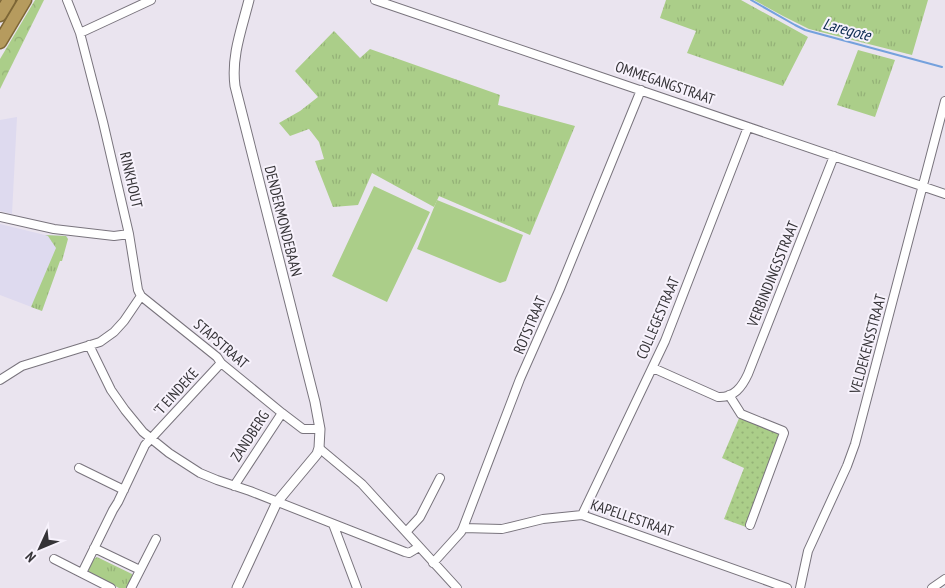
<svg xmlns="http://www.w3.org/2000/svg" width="945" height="588" font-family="'PT Sans Narrow',sans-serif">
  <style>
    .commercial { fill: #dedaef }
    .grass { fill: url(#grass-tufts) }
    .forest { fill: url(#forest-crowns) }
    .park { fill: url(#park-dots) }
    .garden { fill: #abce89 }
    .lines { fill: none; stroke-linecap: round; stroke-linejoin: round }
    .stream { stroke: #74a1dd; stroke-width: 2 }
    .minor-casing { stroke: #79747d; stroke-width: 10 }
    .tertiary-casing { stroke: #79747d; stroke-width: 11 }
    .trunk-casing { stroke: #7d6636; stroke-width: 15 }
    .minor { stroke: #fff; stroke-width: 8 }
    .tertiary { stroke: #fff; stroke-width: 9 }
    .trunk { stroke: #b69b5e; stroke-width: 12 }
    .labels { text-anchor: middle; stroke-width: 4; stroke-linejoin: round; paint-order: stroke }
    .street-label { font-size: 15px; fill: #353337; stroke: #f7f2fc }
    .water-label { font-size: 16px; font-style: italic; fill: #0a294f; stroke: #f7f2fc }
  </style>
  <defs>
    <pattern id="grass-tufts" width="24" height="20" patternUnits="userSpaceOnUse" patternTransform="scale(1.25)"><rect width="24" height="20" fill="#abce89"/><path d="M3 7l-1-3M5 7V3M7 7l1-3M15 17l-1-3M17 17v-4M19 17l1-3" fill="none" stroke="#94b177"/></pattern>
    <pattern id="forest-crowns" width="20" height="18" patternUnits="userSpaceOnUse" patternTransform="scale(1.25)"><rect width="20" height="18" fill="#abce89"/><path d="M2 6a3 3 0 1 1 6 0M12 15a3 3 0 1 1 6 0" fill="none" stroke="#94b177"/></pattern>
    <pattern id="park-dots" width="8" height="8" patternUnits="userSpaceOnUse" patternTransform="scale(1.25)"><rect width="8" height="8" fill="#abce89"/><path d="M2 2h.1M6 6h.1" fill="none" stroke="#94b177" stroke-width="1.8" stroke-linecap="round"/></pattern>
  </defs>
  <rect width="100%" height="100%" fill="#eae4ef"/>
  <path class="commercial" d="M17,117L12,214L0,211V120Z
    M0,224L45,235L68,236L42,311L0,295Z"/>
  <path class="grass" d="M666,0H741L808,37L783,86L687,53L696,31L660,18Z
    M754,0H928L912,55L809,29L783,16Z
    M334,31L360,58L370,49L500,95L498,105L575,126L530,235L439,196L434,207L372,173L358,205L333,207L315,161L324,159L319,142L309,129L290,136L279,123L300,111L318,97L295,71Z
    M858,50L895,60L875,117L837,105Z
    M45,235L66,236L68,239L62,261H60L42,311L31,307L56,248L48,236Z
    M97,557L132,574L133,576L128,588H119L89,572C88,566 92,560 97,557Z"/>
  <path class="forest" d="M35,0H44L0,89V59Z"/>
  <path class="park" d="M740,416L781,434L746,527L724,519L744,468L722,458Z"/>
  <path class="garden" d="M374,186L430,212L387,302L332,276Z
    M437,200L523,235L506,281L500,283L417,249Z"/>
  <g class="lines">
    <path class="stream" d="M751,0L795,25L805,30L942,67"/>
    <defs>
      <path id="minor" d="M67,0L80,33L103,122L129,234L138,290L141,296L217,357L221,363L282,413L303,429H320
        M375,0L945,194
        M80,33L151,0
        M0,217L54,229L114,236L129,234
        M89,345L111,390L125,410L143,432L169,453L200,473L217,480L250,491L405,552L409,553L419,547
        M653,368L718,397C734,398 742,387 748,374L834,156
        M0,380L22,366L100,342L114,332L124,321L141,296
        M729,395L741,414L783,431L784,433L750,525
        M319,448L362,484L457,588
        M79,468L124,490
        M234,486L282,413
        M582,515L665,341L748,127
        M333,524L357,588
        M463,528L502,529L543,519L582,515L787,588
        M407,531L420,517L440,478
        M94,548L140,570
        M54,559L111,588
        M433,563L461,532L463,528L520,379L559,291L641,90
        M82,573L113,510L118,502L145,445L221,363
        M131,588L156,539
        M800,588L808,551L847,466L855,444L945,101
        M932,588L945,579"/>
      <path id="tertiary" d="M237,588L277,502L317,454L319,448L320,429L315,402L235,86C231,56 242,28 249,0"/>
      <path id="trunk" d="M0,15L9,0
        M0,42L25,0"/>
    </defs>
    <use href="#minor" class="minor-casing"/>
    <use href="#tertiary" class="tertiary-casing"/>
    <use href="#trunk" class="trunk-casing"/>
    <use href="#minor" class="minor"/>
    <use href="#tertiary" class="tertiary"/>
    <use href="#trunk" class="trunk"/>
  </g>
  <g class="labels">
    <g class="street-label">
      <text transform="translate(665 83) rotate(19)" y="5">OMMEGANGSTRAAT</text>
      <text transform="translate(131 180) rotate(77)" y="5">RINKHOUT</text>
      <text transform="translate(283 221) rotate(76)" y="5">DENDERMONDEBAAN</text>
      <text transform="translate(773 274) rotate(-68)" y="5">VERBINDINGSSTRAAT</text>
      <text transform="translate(658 318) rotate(-67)" y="5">COLLEGESTRAAT</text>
      <text transform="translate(530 325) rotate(-67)" y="5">ROTSTRAAT</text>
      <text transform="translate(221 344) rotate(41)" y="5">STAPSTRAAT</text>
      <text transform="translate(868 344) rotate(-75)" y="5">VELDEKENSSTRAAT</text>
      <text transform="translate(176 392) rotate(-48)" y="5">'T EINDEKE</text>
      <text transform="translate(250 436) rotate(-57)" y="5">ZANDBERG</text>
      <text transform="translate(632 518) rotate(19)" y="5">KAPELLESTRAAT</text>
    </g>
    <g class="water-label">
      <text transform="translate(847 29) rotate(15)" y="6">Laregote</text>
    </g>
  </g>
  <g transform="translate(40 548) rotate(226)" stroke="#f7f2fc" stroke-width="4" paint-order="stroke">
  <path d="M0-4L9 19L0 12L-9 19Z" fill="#353337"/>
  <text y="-8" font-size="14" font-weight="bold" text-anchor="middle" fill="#353337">N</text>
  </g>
</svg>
